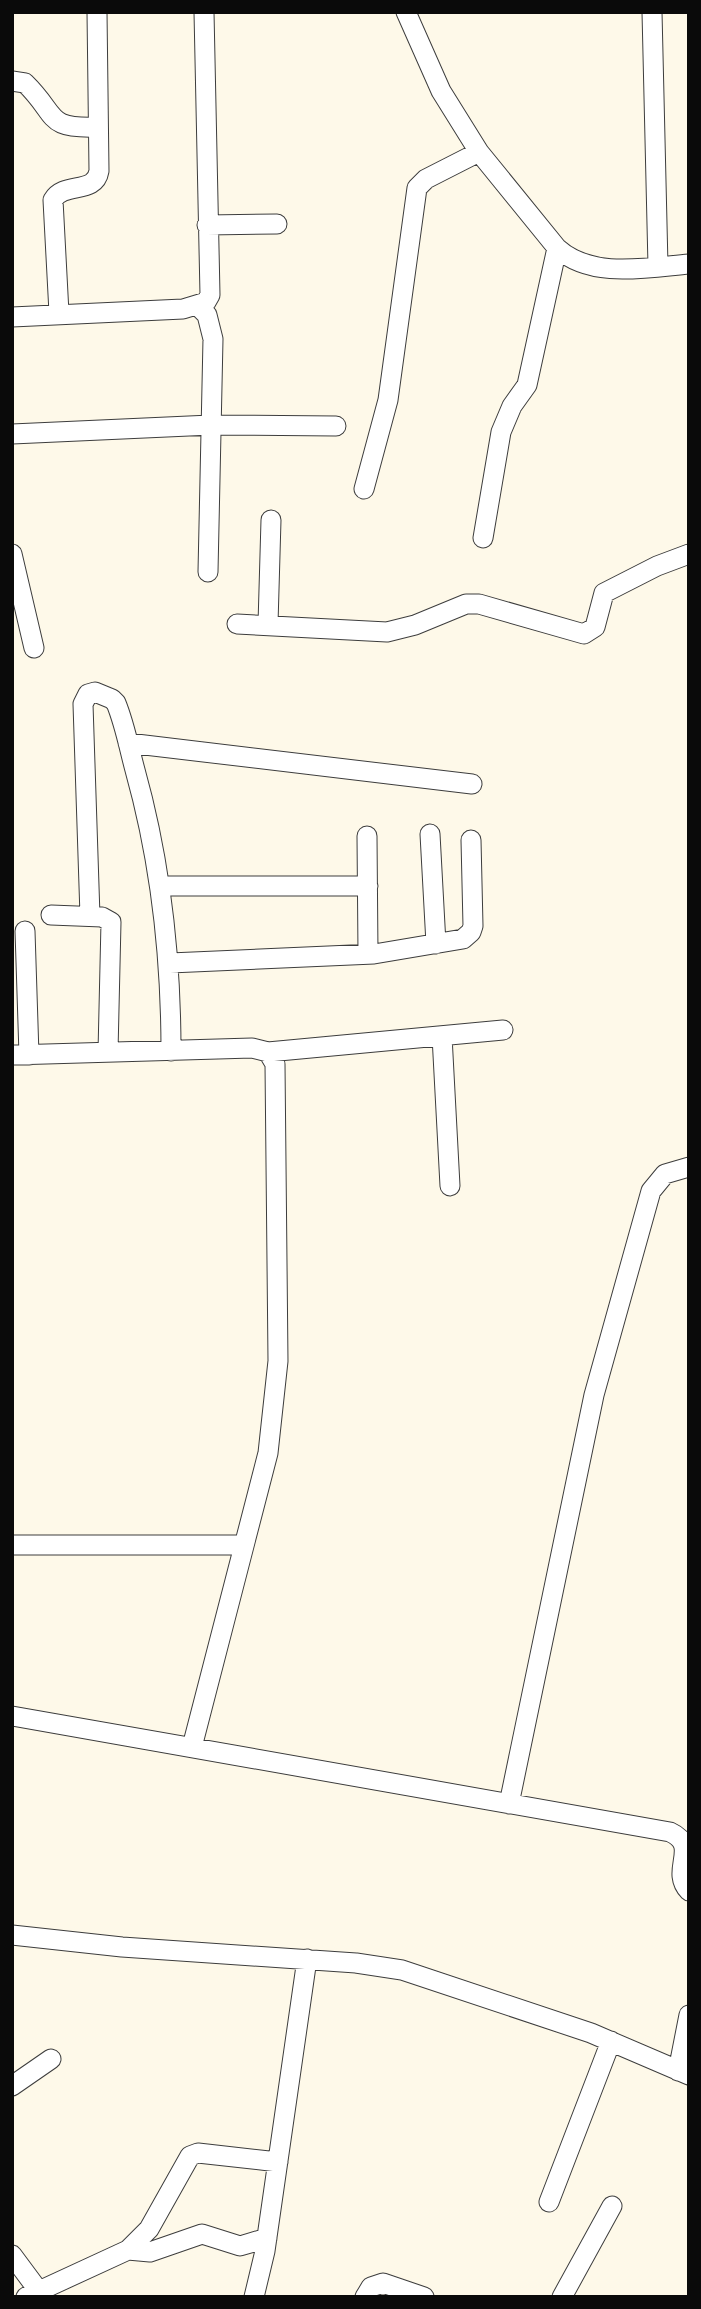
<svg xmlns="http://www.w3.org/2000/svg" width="701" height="2309" font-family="'Noto Serif',serif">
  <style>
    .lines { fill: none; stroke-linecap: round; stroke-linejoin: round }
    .minor-casing { stroke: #3d3d3d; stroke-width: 21 }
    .minor { stroke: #fff; stroke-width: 19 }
  </style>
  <rect width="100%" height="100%" fill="#fef9e9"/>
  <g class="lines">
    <defs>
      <path id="minor" d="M406,12L441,91L479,152L557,248C591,279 645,268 689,264
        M652,12L658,266
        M12,81L25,83C59,116 44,129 98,127
        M207,225L277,224
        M199,307L207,315L213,339L208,572
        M59,313L53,200C64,181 95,195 99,171L97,12
        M12,317L183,309L206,302L210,295L204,12
        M12,434L211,425L336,426
        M364,489L388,400L417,188L426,179L479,152
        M483,538L501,432L512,406L527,385L557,248
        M12,554L34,648
        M237,624L387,632L415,625L466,604H479L584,634L595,627L604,593L657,566L689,554
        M268,624L271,520
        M128,743L472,784
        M430,834L436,944
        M367,836L368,954
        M162,886H368
        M51,915L102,917L111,922L108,1052
        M90,916L83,704L88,694L95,692L112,699L116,703C125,725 129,748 135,770C161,863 171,954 171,1051
        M25,931L29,1055
        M170,963L374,954L463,939L471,932L473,926L471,840
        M442,1036L450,1186
        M268,1052L503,1030
        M12,1055L252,1048L268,1052L275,1064L278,1361L268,1453L192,1747
        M12,1545H243
        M12,1716L670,1832C701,1846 669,1870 689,1891
        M509,1804L594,1395L651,1191L665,1174L689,1167
        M12,1935L122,1947L356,1963L402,1970L591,2033L689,2075
        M678,2071L689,2015
        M12,2086L51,2059
        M549,2202L611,2041
        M128,2250L150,2252L202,2234L240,2246L267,2238
        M12,2255L38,2290
        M26,2297L128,2250L149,2229L190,2156L198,2153L278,2162
        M254,2297L265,2251L307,1959
        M365,2297L371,2287L383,2283L424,2297
        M562,2297L612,2206"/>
    </defs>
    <use href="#minor" class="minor-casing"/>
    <use href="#minor" class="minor"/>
  </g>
  <rect width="701" height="2309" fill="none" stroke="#0a0a0a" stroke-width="28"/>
</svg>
